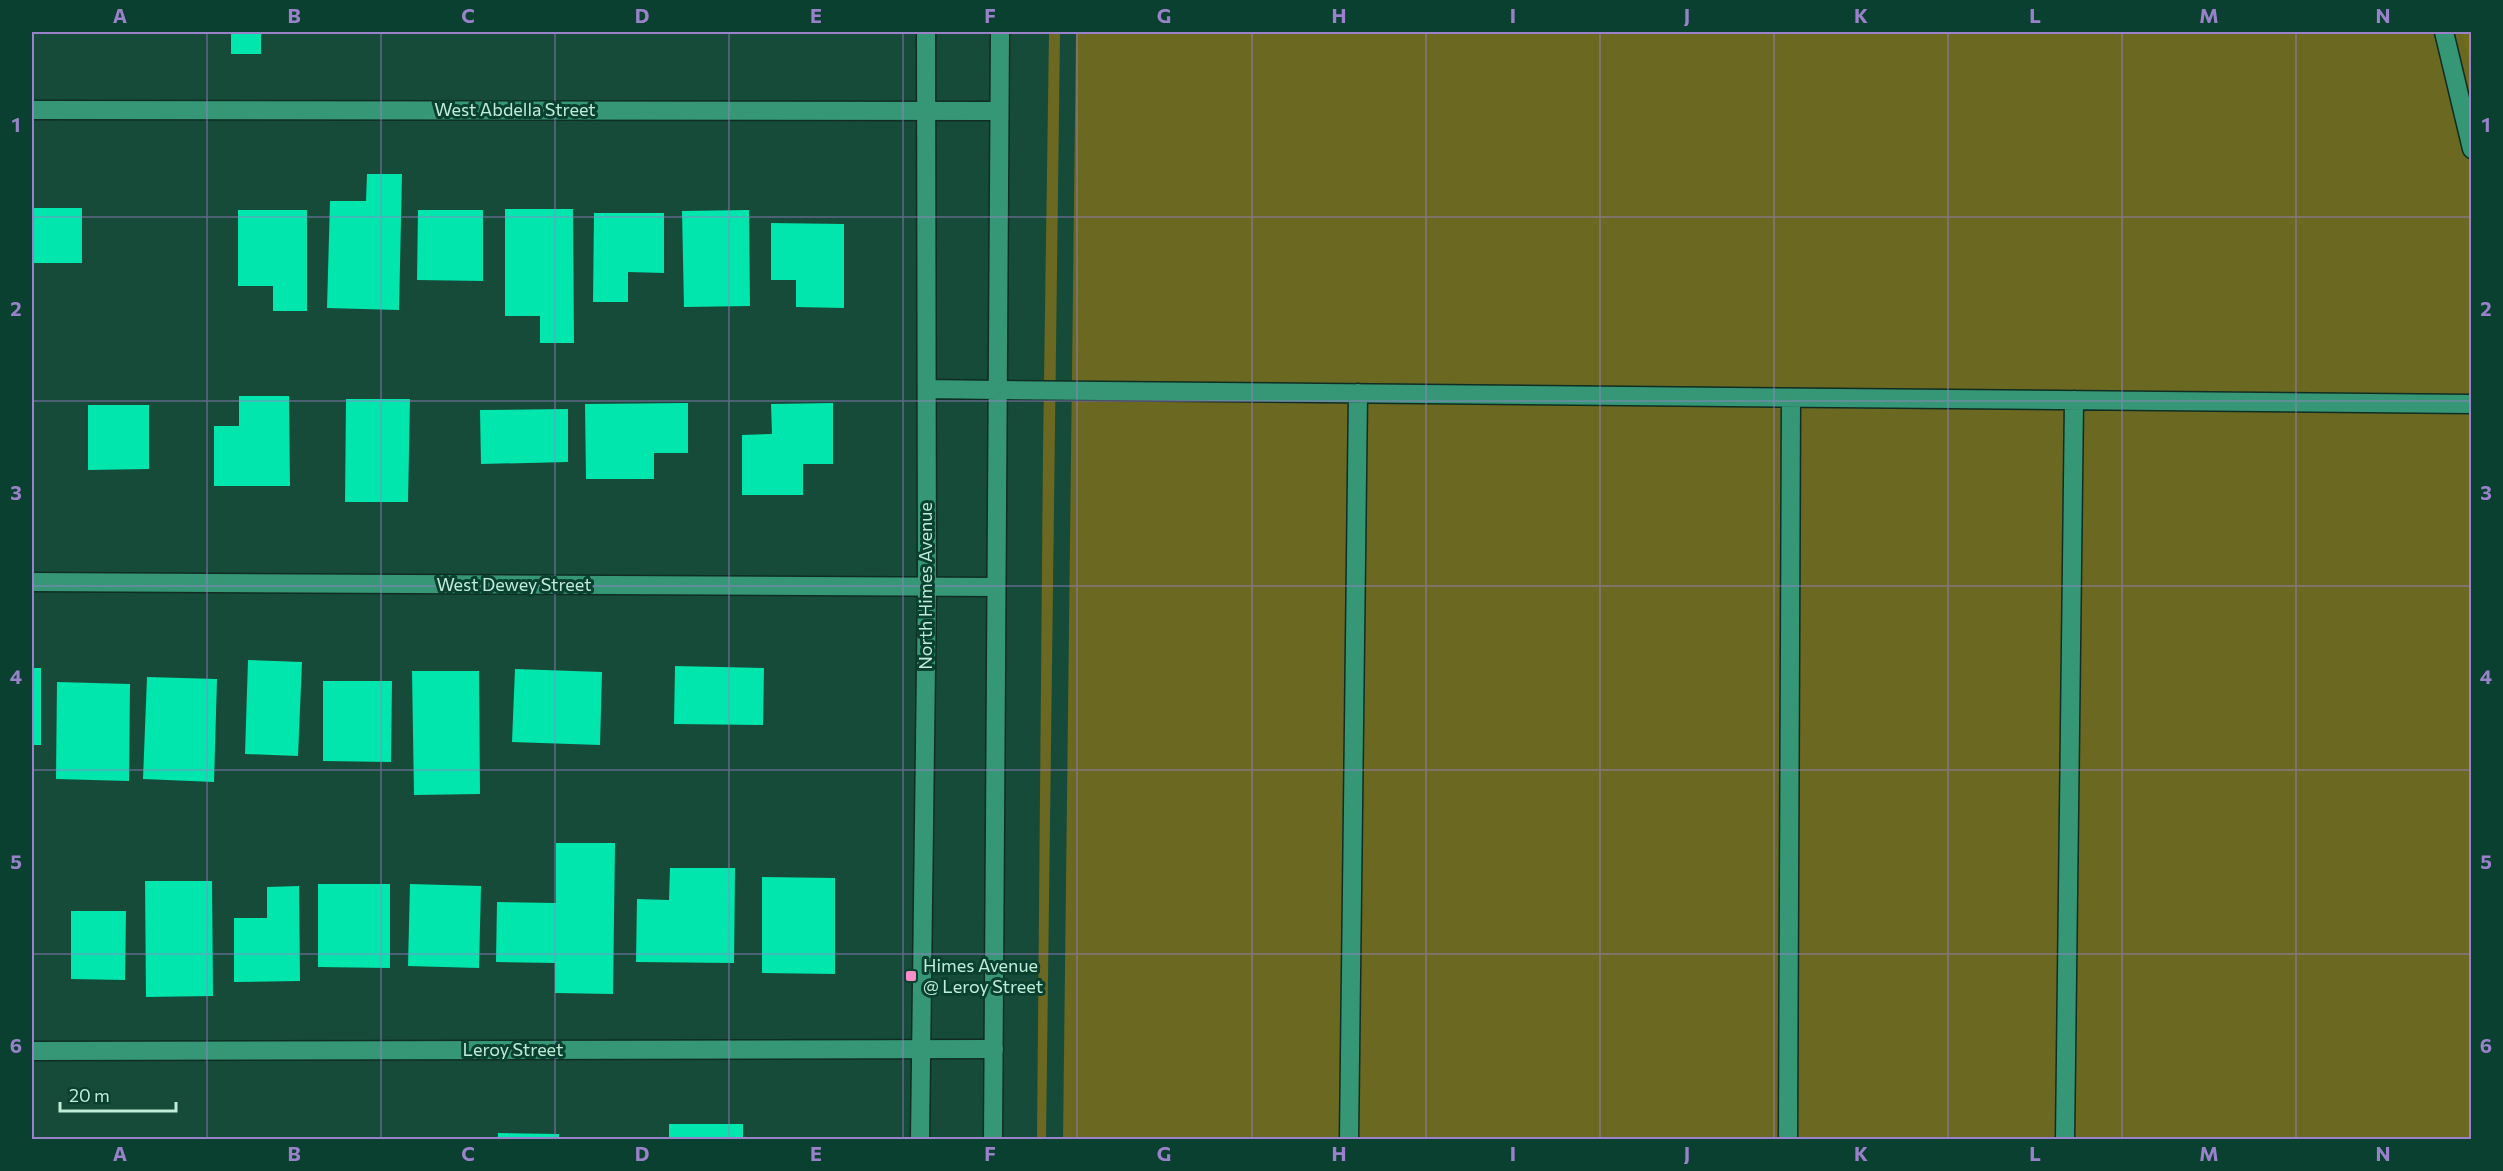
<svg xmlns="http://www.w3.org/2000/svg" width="2503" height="1171" font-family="Commissioner,sans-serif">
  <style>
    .green { fill: #6b6822 }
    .forest { fill: #716c18 }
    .building { fill: #00e6ac }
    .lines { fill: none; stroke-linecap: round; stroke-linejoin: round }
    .service-casing { stroke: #0f2d22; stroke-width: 21 }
    .minor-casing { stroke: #0f2d22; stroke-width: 21 }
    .tertiary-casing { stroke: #0f2d22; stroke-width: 21 }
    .service { stroke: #359776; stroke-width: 18 }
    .minor { stroke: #359776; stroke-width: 18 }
    .tertiary { stroke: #359776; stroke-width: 18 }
    .grid { fill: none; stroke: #9a82cb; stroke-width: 1.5; stroke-opacity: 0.55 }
    .poi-dot { fill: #f98fca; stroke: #09402f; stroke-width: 2 }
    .labels { text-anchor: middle; stroke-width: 6; stroke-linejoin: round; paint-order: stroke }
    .street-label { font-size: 18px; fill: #c0ecd9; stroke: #09402f }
    .poi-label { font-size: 18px; fill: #c0ecd9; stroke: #09402f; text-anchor: start }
    .neatline { fill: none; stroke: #9a82cb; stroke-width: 2 }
    .grid-label { font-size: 20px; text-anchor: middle; font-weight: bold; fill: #9a82cb }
  </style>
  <rect width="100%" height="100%" fill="#174b39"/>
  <path class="green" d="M1049,32H1060L1046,1139L1037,1140L1043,452Z
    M1076,32H2471V1139L1063,1140Z"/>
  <path class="forest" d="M2462,32H2471V71Z"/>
  <path class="building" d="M70,32H132V34H70Z
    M231,32H261V54H231Z
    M367,174H402L399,310L327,308L330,201H366Z
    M32,208H82V263H32Z
    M505,209H573L574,343H540V316H505Z
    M238,210H307V311H273V286H238Z
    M418,210H483V281L417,280Z
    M749,210L750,306L684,307L682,211Z
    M594,213H664V273L628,272V302H593Z
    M771,223L844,224V308L796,307V280H771Z
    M239,396H289L290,486H214V426H239Z
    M346,399H410L408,502H345Z
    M688,403V453H654V479H586L585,404Z
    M833,403V464H803V495H742V435L772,434L771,404Z
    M88,405H149V469L88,470Z
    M568,409V462L481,464L480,410Z
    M248,660L302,662L298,756L245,754Z
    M675,666L764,668L763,725L674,724Z
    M32,668H41V745H32Z
    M515,669L602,672L600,745L512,742Z
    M412,671H479L480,794L414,795Z
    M147,677L217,679L214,782L143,779Z
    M323,681H392L391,762L323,761Z
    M57,682L130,684L129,781L56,779Z
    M556,843H615L613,994L555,993V963L496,962L497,902L556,903Z
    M670,868H735L734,963L636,962L637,899L669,900Z
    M762,877L835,878V974L762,973Z
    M145,881H212L213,996L146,997Z
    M318,884H390V968L318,967Z
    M410,884L481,886L479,968L408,966Z
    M299,886L300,981L234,982V918H267V887Z
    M71,911H126L125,980L71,979Z
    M669,1124H743V1140H669Z
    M498,1133L559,1134V1140H498Z"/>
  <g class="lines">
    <defs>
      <path id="service" d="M2444,32L2472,149
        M998,390L2472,404
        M1349,1140L1358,393
        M1788,1140L1791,398
        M2065,1140L2074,400"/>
      <path id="minor" d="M32,110L999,111
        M32,582L996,587
        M32,1051L994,1049"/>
      <path id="tertiary" d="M927,389L998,390
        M920,1140L927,587L926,32
        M993,1140L1000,32"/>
    </defs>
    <use href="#service" class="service-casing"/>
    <use href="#minor" class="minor-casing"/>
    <use href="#tertiary" class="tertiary-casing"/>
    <use href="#service" class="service"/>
    <use href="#minor" class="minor"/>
    <use href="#tertiary" class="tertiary"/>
  </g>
  <path class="grid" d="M207,32V1140M381,32V1140M555,32V1140M729,32V1140M903,32V1140M1077,32V1140M1252,32V1140M1426,32V1140M1600,32V1140M1774,32V1140M1948,32V1140M2122,32V1140M2296,32V1140M32,217H2472M32,401H2472M32,586H2472M32,770H2472M32,954H2472"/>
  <rect class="poi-dot" x="905" y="970" width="12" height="12" rx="3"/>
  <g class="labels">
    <g class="street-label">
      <text x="515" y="116">West Abdella Street</text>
      <text x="514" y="591">West Dewey Street</text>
      <text transform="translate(926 586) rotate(-90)" y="6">North Himes Avenue</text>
      <text x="513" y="1056">Leroy Street</text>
    </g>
    <g class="poi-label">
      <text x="923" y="972">Himes Avenue<tspan x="923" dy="21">@ Leroy Street</tspan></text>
    </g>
  </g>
  <rect width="2503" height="1171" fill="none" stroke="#09402f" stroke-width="66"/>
  <path d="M60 1102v9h116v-9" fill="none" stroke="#c0ecd9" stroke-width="3"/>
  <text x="69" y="1102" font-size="18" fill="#c0ecd9" stroke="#09402f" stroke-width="4.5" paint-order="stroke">20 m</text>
  <rect x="33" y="33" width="2437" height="1105" class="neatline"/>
  <g class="grid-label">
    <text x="120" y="23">A</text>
    <text x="294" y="23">B</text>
    <text x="468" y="23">C</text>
    <text x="642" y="23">D</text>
    <text x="816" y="23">E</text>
    <text x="990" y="23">F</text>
    <text x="1164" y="23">G</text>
    <text x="1339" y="23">H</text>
    <text x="1513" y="23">I</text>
    <text x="1687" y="23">J</text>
    <text x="1861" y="23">K</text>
    <text x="2035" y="23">L</text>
    <text x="2209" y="23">M</text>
    <text x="2383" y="23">N</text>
    <text x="16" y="132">1</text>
    <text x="2486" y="132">1</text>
    <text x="16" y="316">2</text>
    <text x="2486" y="316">2</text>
    <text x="16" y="500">3</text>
    <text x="2486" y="500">3</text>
    <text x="16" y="684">4</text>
    <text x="2486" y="684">4</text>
    <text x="16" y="869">5</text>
    <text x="2486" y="869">5</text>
    <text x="16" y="1053">6</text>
    <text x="2486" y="1053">6</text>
    <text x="120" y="1161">A</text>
    <text x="294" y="1161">B</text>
    <text x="468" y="1161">C</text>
    <text x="642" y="1161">D</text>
    <text x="816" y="1161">E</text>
    <text x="990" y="1161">F</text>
    <text x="1164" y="1161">G</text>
    <text x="1339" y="1161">H</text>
    <text x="1513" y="1161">I</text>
    <text x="1687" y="1161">J</text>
    <text x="1861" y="1161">K</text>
    <text x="2035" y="1161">L</text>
    <text x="2209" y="1161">M</text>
    <text x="2383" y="1161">N</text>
  </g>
</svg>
